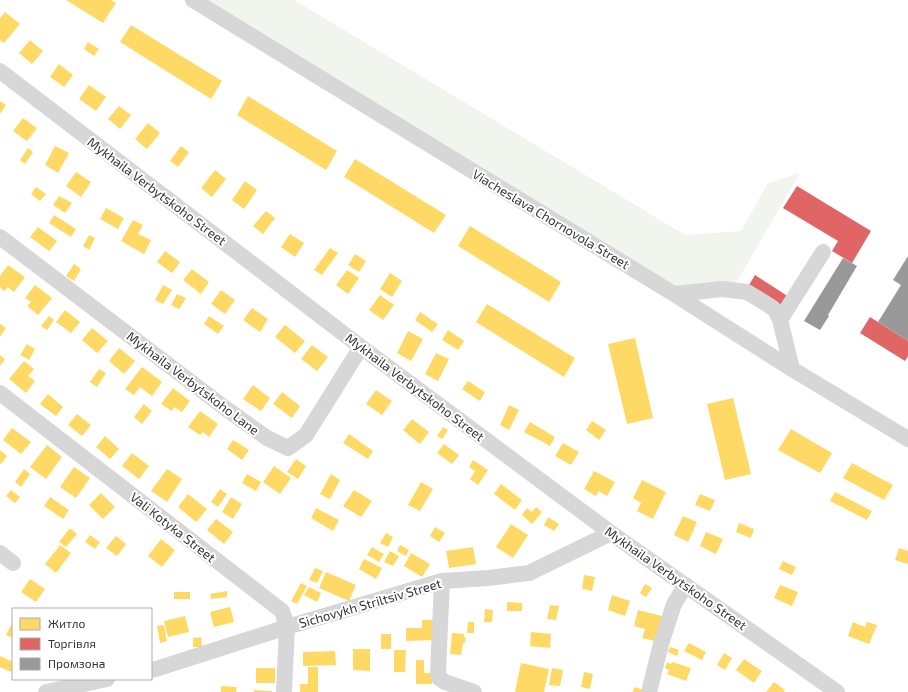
<svg xmlns="http://www.w3.org/2000/svg" width="908" height="692" font-family="'Exo 2',sans-serif">
  <style>
    .green { fill: #f1f5ed }
    .homes { fill: #ffd966 }
    .shops { fill: #e06666 }
    .industry { fill: #999 }
    .lines { fill: none; stroke-linecap: round; stroke-linejoin: round }
    .minor { stroke: #d7d7d7; stroke-width: 16 }
    .labels { text-anchor: middle; stroke-width: 4; stroke-linejoin: round; paint-order: stroke }
    .street-label { font-size: 13px; fill: #333; stroke: #fff }
  </style>
  <rect width="100%" height="100%" fill="#fff"/>
  <path class="green" d="M193,0H294L685,235L741,231L768,183L800,173L729,295L674,294Z"/>
  <path class="homes" d="M66,0H111L116,3L103,23Z
    M5,12L20,24L4,43L0,40V18Z
    M131,25L222,81L211,99L120,42Z
    M30,40L43,51L32,64L19,53Z
    M88,42L99,49L94,56L84,49Z
    M59,64L73,75L64,87L50,77Z
    M89,85L106,97L96,111L79,99Z
    M248,96L337,151L326,170L237,115Z
    M0,101L6,105L0,114Z
    M119,106L131,115L120,129L108,119Z
    M23,118L37,128L27,141L13,131Z
    M148,123L160,133L147,149L135,139Z
    M55,146L69,153L58,173L45,165Z
    M181,146L189,152L178,167L170,161Z
    M28,148L33,152L25,164L20,160Z
    M355,159L446,215L434,233L344,177Z
    M215,170L226,179L212,197L201,188Z
    M76,172L91,182L81,197L66,186Z
    M245,181L257,190L244,209L232,200Z
    M36,187L46,194L40,201L31,194Z
    M59,196L72,203L65,213L53,205Z
    M106,208L124,218L118,229L100,219Z
    M266,211L275,218L263,234L253,226Z
    M54,215L76,229L71,237L49,223Z
    M133,220L143,225L138,234L151,240L144,254L121,241Z
    M470,226L561,282L549,302L458,246Z
    M38,227L57,241L49,251L30,237Z
    M290,234L304,243L295,257L281,247Z
    M89,235L95,238L89,250L83,246Z
    M330,248L338,253L322,275L314,270Z
    M165,251L180,262L172,273L157,262Z
    M355,254L366,261L359,272L348,265Z
    M74,264L81,269L74,281L66,276Z
    M8,265L25,277L14,292L8,287L4,291L0,287V276Z
    M192,269L209,282L201,294L183,280Z
    M347,270L359,278L348,294L336,285Z
    M390,273L402,281L392,297L380,289Z
    M35,285L52,298L38,315L27,306L31,302L25,298Z
    M163,285L172,290L163,304L155,300Z
    M221,290L235,300L225,314L211,304Z
    M177,294L186,298L179,309L171,305Z
    M380,295L394,305L383,320L369,310Z
    M487,304L575,358L564,377L476,322Z
    M252,308L268,319L260,332L243,320Z
    M65,310L80,322L71,333L56,322Z
    M420,312L438,324L432,332L415,320Z
    M49,316L54,320L47,330L41,326Z
    M209,316L224,326L218,334L204,324Z
    M0,324L6,328L0,337Z
    M285,325L305,341L295,353L275,337Z
    M92,328L108,341L97,353L82,340Z
    M448,330L464,341L458,350L442,340Z
    M408,331L423,339L411,361L397,353Z
    M635,338L653,418L627,424L608,344Z
    M27,344L35,349L29,360L20,355Z
    M312,345L328,357L317,371L301,359Z
    M119,348L135,361L124,374L109,361Z
    M436,353L449,359L438,381L425,374Z
    M0,355L5,359L0,366Z
    M24,361L34,369L28,376L35,381L26,393L9,379Z
    M142,367L162,382L152,396L140,387L134,395L125,389Z
    M99,369L106,373L97,387L90,382Z
    M468,381L485,392L480,401L462,389Z
    M253,385L270,398L261,411L243,399Z
    M173,388L190,401L182,412L174,407L172,411L161,404Z
    M376,390L392,401L382,415L366,404Z
    M282,392L300,406L292,418L273,404Z
    M48,394L63,407L56,416L40,404Z
    M733,398L751,474L725,480L707,404Z
    M144,404L152,411L142,424L134,417Z
    M509,405L519,410L509,430L500,425Z
    M200,411L218,424L209,437L203,432L200,435L188,427Z
    M77,414L91,425L82,436L68,425Z
    M412,419L429,432L420,444L403,430Z
    M592,421L606,430L599,440L586,430Z
    M530,422L555,437L550,446L524,432Z
    M443,427L448,430L442,439L437,436Z
    M12,428L31,442L21,454L3,440Z
    M791,429L832,453L820,473L778,450Z
    M349,434L373,451L368,459L343,443Z
    M105,436L119,449L110,459L96,447Z
    M233,440L249,450L242,460L227,449Z
    M563,443L579,452L571,465L555,456Z
    M444,444L459,455L452,464L437,453Z
    M47,445L62,457L46,479L30,467Z
    M0,450L7,456L1,464L0,463Z
    M132,453L149,466L139,479L122,466Z
    M296,459L306,466L298,479L287,472Z
    M473,460L488,470L478,485L470,479L475,471L469,467Z
    M852,463L893,485L884,500L843,478Z
    M274,466L291,478L280,494L263,482Z
    M74,467L90,478L76,498L60,487Z
    M24,469L30,474L21,487L15,482Z
    M167,469L182,479L167,502L151,491Z
    M594,471L615,482L607,496L599,491L596,496L584,489Z
    M247,474L261,482L256,491L242,483Z
    M331,474L340,480L330,499L320,494Z
    M642,480L666,492L653,519L637,511L641,503L633,498Z
    M421,482L433,489L420,511L408,505Z
    M501,484L522,500L515,510L494,494Z
    M220,489L227,494L218,507L211,502Z
    M11,490L20,497L15,503L6,496Z
    M354,490L372,501L361,517L343,506Z
    M835,492L872,511L867,520L830,501Z
    M101,493L115,507L103,519L89,505Z
    M188,494L207,509L196,522L178,507Z
    M700,494L715,500L710,511L695,505Z
    M50,497L69,510L63,519L44,506Z
    M231,497L242,504L233,519L222,512Z
    M536,507L542,512L532,524L522,515L527,508L532,512Z
    M316,508L339,520L333,531L311,518Z
    M683,516L697,522L688,542L674,535Z
    M548,517L559,524L554,531L544,525Z
    M216,519L233,532L224,544L207,530Z
    M739,523L754,529L751,538L736,532Z
    M511,524L528,535L513,558L496,547Z
    M435,527L445,533L439,542L430,536Z
    M70,528L77,534L66,547L59,542Z
    M706,532L723,539L716,554L700,546Z
    M386,533L393,537L388,547L380,543Z
    M90,535L100,542L95,549L85,542Z
    M116,536L126,544L117,556L106,548Z
    M161,539L175,550L162,567L148,556Z
    M60,545L71,553L56,573L45,564Z
    M400,545L409,550L406,556L397,551Z
    M372,547L384,554L379,562L367,555Z
    M473,547L476,564L449,568L446,551Z
    M899,548L908,551V564L895,560Z
    M390,551L399,556L393,566L384,562Z
    M411,553L430,564L422,577L404,566Z
    M364,559L382,568L376,579L359,569Z
    M783,561L796,567L792,575L779,569Z
    M315,568L323,571L317,583L309,580Z
    M326,572L356,585L349,601L319,588Z
    M584,575L595,577L592,591L582,589Z
    M30,579L45,589L36,602L21,592Z
    M301,583L307,586L297,604L291,601Z
    M645,584L652,588L646,597L640,593Z
    M780,585L798,592L792,606L774,598Z
    M309,587L321,593L317,602L304,595Z
    M227,591V597L211,599L210,594Z
    M174,592H190V599H174Z
    M612,595L630,601L625,616L608,610Z
    M507,602L522,603V611H507Z
    M550,605L559,606L556,620L547,619Z
    M230,607L234,622L214,627L210,612Z
    M485,609L493,610L492,622H484Z
    M638,610L662,616L655,641L642,638L645,629L634,626Z
    M185,616L189,632L168,637L164,621Z
    M422,620H433V640L406,641V628H422Z
    M468,622H474V633H467Z
    M853,622L865,627L867,622L877,625L869,644L848,636Z
    M11,625L13,626V638L6,635Z
    M164,625L167,641L160,643L157,626Z
    M531,632L551,634L550,648L530,646Z
    M452,633L464,634V637H466L465,643H463L461,655L450,654Z
    M381,634H391V649H381Z
    M201,637L202,647H193V638Z
    M689,643L706,652L702,660L684,651Z
    M670,647L679,650L677,656L668,652Z
    M353,649H370V671L353,670Z
    M394,650H406L405,672H394Z
    M335,651L336,665L303,666V652Z
    M724,653L732,658L725,670L717,665Z
    M0,656L13,662V668L11,672L0,667Z
    M744,659L762,671L754,683L736,670Z
    M416,660H424V673H432V684H416Z
    M667,662L671,664L672,662L691,668L686,681L667,674L669,670L665,668Z
    M521,663L549,669L544,692H515Z
    M308,667H318V692H300V684H308Z
    M256,668H275V683H256Z
    M552,668L563,670L560,686L549,685Z
    M584,672L593,674L590,689L581,687Z
    M774,682L785,690L784,692H766Z
    M221,686L237,687L236,692H221Z
    M634,687L644,690L643,692H633Z
    M254,690L272,691V692H254Z"/>
  <path class="shops" d="M797,186L871,231L852,263L832,251L838,241L783,208Z
    M755,275L789,297L782,306L749,285Z
    M870,317L908,341V356L905,361L860,333Z"/>
  <path class="industry" d="M908,256V341L878,322L901,285L893,280Z
    M843,258L857,266L828,315L829,316L820,330L804,321Z"/>
  <g class="lines">
    <path class="minor" d="M193,0L674,294L792,369L908,439
      M0,71L361,347L611,533L837,692
      M0,237L225,408L267,438L288,448L306,435L361,347
      M674,294L723,289L747,292L770,306L775,310L780,320L792,369
      M780,320L823,252
      M0,393L282,611L287,627L284,692
      M0,553L13,563
      M442,581L438,671L439,678L445,682L474,692
      M151,670L159,668L287,627L442,581L488,578L529,573L611,533
      M46,692L107,679
      M649,692L661,644L674,604L686,585"/>
  </g>
  <g class="labels">
    <g class="street-label">
      <text transform="translate(157 191) rotate(37)" y="5">Mykhaila Verbytskoho Street</text>
      <text transform="translate(551 219) rotate(31)" y="5">Viacheslava Chornovola Street</text>
      <text transform="translate(193 383) rotate(37)" y="5">Mykhaila Verbytskoho Lane</text>
      <text transform="translate(415 387) rotate(37)" y="5">Mykhaila Verbytskoho Street</text>
      <text transform="translate(173 527) rotate(38)" y="5">Vali Kotyka Street</text>
      <text transform="translate(676 578) rotate(35)" y="5">Mykhaila Verbytskoho Street</text>
      <text transform="translate(370 603) rotate(-16)" y="5">Sichovykh Striltsiv Street</text>
    </g>
  </g>
  <rect x="12" y="608" width="140" height="72" fill="#ffffff" stroke="#adadad"/>
  <rect x="20" y="618" width="20" height="12" fill="#ffd966" stroke="#adadad"/>
  <text x="48" y="628" font-size="12" fill="#333333">Житло</text>
  <rect x="20" y="638" width="20" height="12" fill="#e06666" stroke="#adadad"/>
  <text x="48" y="648" font-size="12" fill="#333333">Торгівля</text>
  <rect x="20" y="658" width="20" height="12" fill="#999999" stroke="#adadad"/>
  <text x="48" y="668" font-size="12" fill="#333333">Промзона</text>
</svg>
